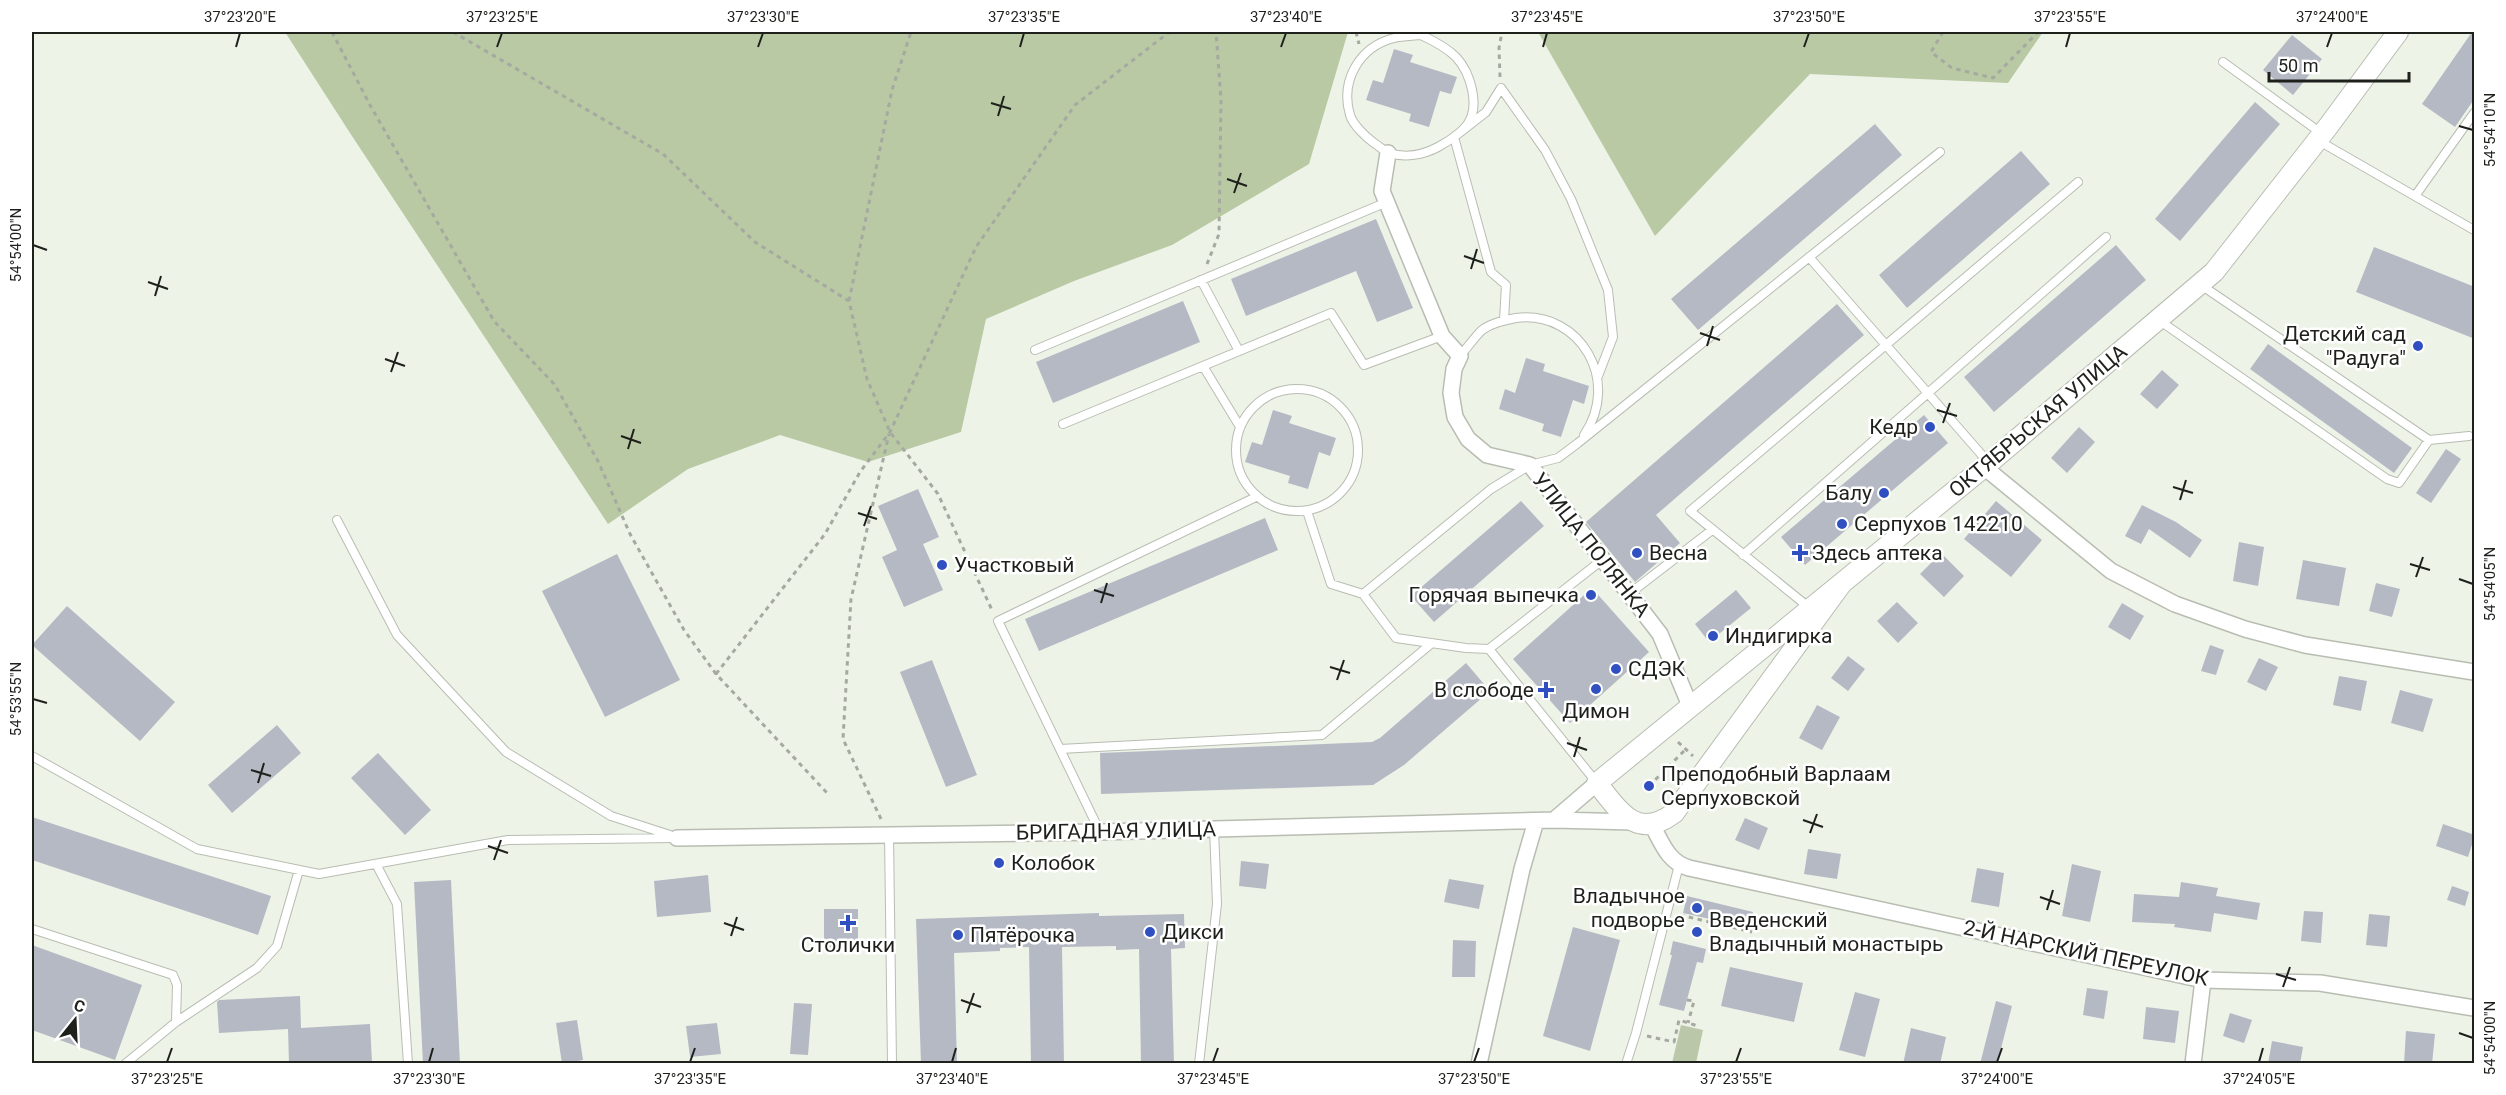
<svg xmlns="http://www.w3.org/2000/svg" width="2506" height="1095" font-family="Roboto,sans-serif">
  <style>
    .green { fill: #bac8a9 }
    .forest { fill: #b9c9a4 }
    .building { fill: #b5b9c4 }
    .lines { fill: none; stroke-linecap: round; stroke-linejoin: round }
    .lane-casing { stroke: #b8bdb2; stroke-width: 10 }
    .street-casing { stroke: #b8bdb2; stroke-width: 18 }
    .secondary-casing { stroke: #b8bdb2; stroke-width: 22 }
    .path { stroke: #a5a9a0; stroke-width: 3; stroke-dasharray: 4.5 4.5; stroke-linecap: butt }
    .lane { stroke: #fff; stroke-width: 8 }
    .street { stroke: #fff; stroke-width: 15 }
    .secondary { stroke: #fff; stroke-width: 20 }
    .ticks { fill: none; stroke: #1e201c; stroke-width: 2 }
    .poi-dot { fill: #304fc0; stroke: #fff; stroke-width: 2 }
    .labels { text-anchor: middle; stroke-width: 5; stroke-linejoin: round; paint-order: stroke }
    .poi-label { font-size: 21px; fill: #1e201c; stroke: #fff; text-anchor: start }
    .street-label { font-size: 21px; fill: #1e201c; stroke: #fff }
    .neatline { fill: none; stroke: #1e201c; stroke-width: 2 }
    .ticks-label { font-size: 15px; text-anchor: middle; fill: #1e201c }
  </style>
  <rect width="100%" height="100%" fill="#eef3e8"/>
  <path class="green" d="M1681,1025L1703,1030L1696,1063H1672Z"/>
  <path class="forest" d="M285,32H1348L1309,164L1172,245L1074,281L986,319L961,432L868,462L780,435L688,469L608,524L350,133Z
    M1538,32H2043L2008,83L1810,74L1655,236Z"/>
  <path class="building" d="M2472,32H2475V98L2455,127L2422,104Z
    M2292,35L2322,59L2293,95L2263,70Z
    M1394,49L1413,55L1410,62L1457,77L1451,94L1440,91L1429,127L1409,121L1411,114L1366,100L1373,80L1383,83Z
    M2255,102L2280,124L2180,241L2155,219Z
    M1875,124L1902,155L1698,330L1671,299Z
    M2021,151L2050,184L1907,308L1879,275Z
    M1376,219L1413,308L1377,322L1356,271L1246,316L1231,279Z
    M2116,245L2146,280L1994,412L1964,377Z
    M2374,247L2475,287V339L2356,292Z
    M1183,301L1200,342L1053,403L1036,362Z
    M1837,304L1864,335L1656,515L1680,543L1635,582L1586,522Z
    M2268,344L2412,448L2394,473L2250,369Z
    M1526,358L1545,364L1543,371L1589,386L1584,404L1573,400L1561,437L1542,431L1544,424L1499,409L1505,389L1515,393Z
    M2162,370L2179,385L2157,409L2140,394Z
    M1273,410L1292,416L1289,423L1336,438L1330,456L1319,452L1308,489L1288,483L1290,476L1245,462L1252,442L1262,445Z
    M1924,415L1948,443L1805,565L1781,537Z
    M2079,427L2095,442L2067,473L2051,458Z
    M2446,449L2461,459L2431,503L2416,493Z
    M918,489L939,537L923,544L943,590L904,607L882,557L897,550L878,506Z
    M1521,501L1544,526L1434,622L1411,596Z
    M1996,501L2042,540L2011,577L1964,539Z
    M2142,505L2176,522L2202,540L2190,558L2149,529L2141,544L2125,536Z
    M1265,518L1278,550L1039,651L1025,619Z
    M2239,542L2264,547L2258,586L2233,581Z
    M1941,553L1964,576L1944,597L1920,574Z
    M617,554L680,680L605,717L542,591Z
    M2303,560L2346,568L2339,606L2296,599Z
    M2376,583L2400,589L2392,617L2369,611Z
    M1592,588L1649,652L1570,723L1513,659Z
    M1736,590L1751,608L1709,642L1695,624Z
    M1897,602L1918,623L1898,643L1877,621Z
    M2122,603L2144,616L2130,640L2108,627Z
    M67,606L175,702L140,741L32,645Z
    M2210,645L2224,650L2216,675L2201,671Z
    M1848,656L1865,669L1848,691L1831,678Z
    M2259,658L2278,667L2266,691L2247,682Z
    M932,660L977,775L946,787L900,672Z
    M1466,663L1490,691L1404,765L1373,785L1101,794L1100,753L1372,742L1380,738Z
    M2339,676L2367,681L2361,711L2333,705Z
    M2400,690L2433,699L2423,732L2391,723Z
    M1817,705L1840,717L1822,750L1799,738Z
    M277,725L301,753L232,813L208,785Z
    M378,753L431,810L405,835L351,778Z
    M32,817L271,896L258,935L32,860Z
    M1745,818L1768,828L1759,850L1735,840Z
    M2443,824L2475,835L2468,857L2436,846Z
    M1808,849L1841,854L1837,879L1804,874Z
    M1241,861L1269,864L1266,889L1239,886Z
    M2072,864L2101,871L2090,922L2062,916Z
    M1977,868L2004,873L1999,907L1971,902Z
    M708,875L711,912L657,917L654,881Z
    M1449,879L1484,885L1479,909L1444,902Z
    M451,880L460,1064H423L414,882Z
    M2181,882L2218,888L2216,896L2260,903L2257,920L2214,913L2211,932L2174,927L2175,924L2132,922L2134,894L2179,897Z
    M2452,886L2469,892L2465,906L2447,900Z
    M1687,896L1753,912L1750,928L1683,913Z
    M824,909H858V947H824Z
    M2304,911L2323,912L2321,943L2301,941Z
    M1099,913V916L1184,914L1185,948L1171,949L1174,1064H1141L1139,949L1116,950V946L1062,947L1064,1064H1031L1029,947L1000,948V951L954,953L957,1064H921L916,919Z
    M2369,914L2390,916L2387,947L2366,945Z
    M1573,927L1620,940L1590,1051L1543,1036Z
    M1453,940L1476,941L1475,977H1452Z
    M1673,941L1706,949L1703,963L1697,962L1684,1011L1659,1005L1672,955H1670Z
    M32,945L142,985L115,1060L32,1030Z
    M1730,967L1803,983L1794,1022L1721,1006Z
    M2087,988L2108,991L2104,1019L2083,1015Z
    M1855,992L1880,999L1865,1057L1839,1050Z
    M300,996L301,1028L370,1024L372,1062L289,1064L288,1029L219,1033L217,1002L219,1000Z
    M1996,1001L2012,1006L1997,1064H1980Z
    M794,1003L812,1004L808,1055L790,1054Z
    M2146,1007L2179,1011L2175,1043L2143,1039Z
    M2230,1013L2252,1020L2244,1043L2223,1036Z
    M577,1020L583,1060L562,1064L556,1023Z
    M717,1023L721,1054L690,1057L686,1026Z
    M1911,1028L1946,1037L1940,1064H1903Z
    M2406,1031L2435,1034L2432,1064H2404Z
    M2272,1041L2303,1047L2300,1064H2268Z"/>
  <g class="lines">
    <defs>
      <path id="lane" d="M1421,35C1434,41 1446,47 1456,57C1470,72 1481,106 1467,125C1459,135 1449,141 1438,147C1423,155 1405,158 1389,153C1384,151 1379,146 1374,143C1366,137 1353,125 1350,115C1340,81 1359,47 1394,38C1402,36 1412,36 1421,35Z
        M2223,62L2321,133
        M2319,141L2474,230
        M2415,196L2474,113
        M1809,257L1988,462
        M1201,280L1239,351
        M2201,285L2429,440L2469,436
        M1504,320L1506,285L1491,272L1454,137L1486,112L1501,88L1545,150L1571,199L1608,290L1613,337L1598,376
        M2160,321L2387,479L2399,483L2429,440
        M1035,350L1387,202
        M1460,356C1467,348 1474,338 1481,331C1490,323 1505,320 1516,318C1581,310 1621,382 1584,435
        M1203,366L1240,427
        M1236 450a61 61 0 1 1 122 0a61 61 0 1 1-122 0Z
        M1063,424L1331,313L1364,365L1442,336
        M1307,511L1331,584L1363,594L1491,489L1530,465L1558,458L1578,443L1940,152
        M337,520L397,635L506,752L611,816L670,835
        M1743,555L2106,237
        M1363,594L1396,638L1466,648L1489,649L1602,560
        M1629,594L1712,530
        M1811,609L1690,511L2078,182
        M1489,649L1597,783
        M1060,749L1322,735L1432,643
        M32,756L197,849L319,874L508,840L677,838
        M1100,832L998,621L1256,497
        M889,834L892,1064
        M376,864L397,904L408,1064
        M32,929L173,975L177,985L176,1022
        M125,1064L176,1022L257,968L277,946L299,870
        M1199,1064L1217,904L1214,829
        M1626,1064L1636,1033L1679,865"/>
      <path id="street" d="M1388,153L1382,191L1442,336L1460,356L1454,369L1451,393L1455,417L1468,439L1487,455L1530,465L1660,634L1691,708
        M1984,467L2111,571L2175,604L2245,629L2305,645L2474,672
        M1554,820L1597,783
        M1652,825C1662,843 1668,862 1689,868L2203,980L2320,983L2474,1008
        M677,838L1100,832L1554,820L1634,822
        M1479,1064L1522,869L1536,821
        M2193,1064L2203,980"/>
      <path id="secondary" d="M1842,583L1674,813C1637,841 1619,811 1597,783L1989,463L2214,272L2327,128L2398,32"/>
    </defs>
    <use href="#lane" class="lane-casing"/>
    <use href="#street" class="street-casing"/>
    <use href="#secondary" class="secondary-casing"/>
    <path class="path" d="M332,32L370,105L494,321L555,385L598,461L630,534L684,630L716,674L828,794
      M453,32L663,154L755,242L849,301L867,379L890,432L938,494L992,610
      M1356,32L1359,44
      M1943,32L1931,52L1952,68L1993,78L2038,32
      M1500,77L1499,48L1502,32
      M1207,264L1219,234L1221,100L1216,32
      M849,301L892,90L911,32
      M716,674L825,534L860,472L890,432L976,247L1075,105L1168,33L1175,32
      M1678,742L1693,756
      M1649,786L1685,750
      M881,819L843,739L851,599L889,434
      M1680,915L1752,932
      M1687,1000L1694,1001L1688,1023
      M1647,1036L1674,1042L1679,1020L1698,1026"/>
    <use href="#lane" class="lane"/>
    <use href="#street" class="street"/>
    <use href="#secondary" class="secondary"/>
  </g>
  <path class="ticks" d="M236,47L240,33M497,47L502,33M758,47L763,33M1020,47L1024,33M1281,47L1286,33M1543,47L1547,33M1804,47L1809,33M2066,47L2070,33M2327,47L2332,33M991,103L1011,109M998,116L1004,96M2459,126L2473,130M1227,179L1247,186M1234,193L1241,173M33,245L47,250M1464,256L1484,263M1471,269L1477,249M148,282L168,289M155,296L161,276M1700,333L1720,340M1707,346L1713,326M385,359L405,366M391,372L398,352M1937,410L1957,416M1943,423L1950,403M621,436L641,443M628,449L634,429M2173,487L2193,493M2180,500L2186,480M858,513L877,519M864,526L871,506M2410,564L2430,570M2416,577L2423,557M2459,579L2473,584M1094,590L1114,596M1101,603L1107,583M1330,667L1350,673M1337,680L1344,660M33,699L47,703M1567,743L1587,750M1574,757L1580,737M251,770L271,776M258,783L264,763M1803,820L1823,827M1810,833L1817,814M488,846L508,853M494,860L501,840M2040,897L2060,904M2047,910L2053,890M724,923L744,930M731,936L737,917M2276,974L2296,980M2283,987L2290,967M961,1000L981,1007M967,1013L974,993M2459,1033L2473,1038M167,1062L172,1048M429,1062L433,1048M690,1062L695,1048M952,1062L956,1048M1213,1062L1218,1048M1474,1062L1479,1048M1736,1062L1741,1048M1997,1062L2002,1048M2259,1062L2263,1048"/>
  <g class="poi-dot">
    <circle cx="2418" cy="346" r="6"/>
    <circle cx="1930" cy="427" r="6"/>
    <circle cx="1884" cy="493" r="6"/>
    <circle cx="1842" cy="524" r="6"/>
    <circle cx="1637" cy="553" r="6"/>
    <path d="M1797 544h6v6h6v6h-6v6h-6v-6h-6v-6h6z"/>
    <circle cx="942" cy="565" r="6"/>
    <circle cx="1591" cy="595" r="6"/>
    <circle cx="1713" cy="636" r="6"/>
    <circle cx="1616" cy="669" r="6"/>
    <circle cx="1596" cy="689" r="6"/>
    <path d="M1543 681h6v6h6v6h-6v6h-6v-6h-6v-6h6z"/>
    <circle cx="1649" cy="786" r="6"/>
    <circle cx="999" cy="863" r="6"/>
    <circle cx="1697" cy="908" r="6"/>
    <path d="M845 914h6v6h6v6h-6v6h-6v-6h-6v-6h6z"/>
    <circle cx="1150" cy="932" r="6"/>
    <circle cx="1697" cy="932" r="6"/>
    <circle cx="958" cy="935" r="6"/>
  </g>
  <g class="labels">
    <g class="poi-label">
      <text x="2406" y="341" text-anchor="end">Детский сад<tspan x="2406" dy="24">"Радуга"</tspan></text>
      <text x="1918" y="434" text-anchor="end">Кедр</text>
      <text x="1872" y="500" text-anchor="end">Балу</text>
      <text x="1854" y="531">Серпухов 142210</text>
      <text x="1649" y="560">Весна</text>
      <text x="1812" y="560">Здесь аптека</text>
      <text x="954" y="572">Участковый</text>
      <text x="1579" y="602" text-anchor="end">Горячая выпечка</text>
      <text x="1725" y="643">Индигирка</text>
      <text x="1628" y="676">СДЭК</text>
      <text x="1534" y="697" text-anchor="end">В слободе</text>
      <text x="1596" y="718" text-anchor="middle">Димон</text>
      <text x="1661" y="781">Преподобный Варлаам<tspan x="1661" dy="24">Серпуховской</tspan></text>
      <text x="1011" y="870">Колобок</text>
      <text x="1685" y="903" text-anchor="end">Владычное<tspan x="1685" dy="24">подворье</tspan></text>
      <text x="1709" y="927">Введенский<tspan x="1709" dy="24">Владычный монастырь</tspan></text>
      <text x="1162" y="939">Дикси</text>
      <text x="970" y="942">Пятёрочка</text>
      <text x="848" y="952" text-anchor="middle">Столички</text>
    </g>
    <g class="street-label">
      <text transform="translate(2038 421) rotate(-40)" y="7">ОКТЯБРЬСКАЯ УЛИЦА</text>
      <text transform="translate(1591 545) rotate(52)" y="7">УЛИЦА ПОЛЯНКА</text>
      <text transform="translate(1116 831) rotate(-1)" y="7">БРИГАДНАЯ УЛИЦА</text>
      <text transform="translate(2086 953) rotate(12)" y="7">2-Й НАРСКИЙ ПЕРЕУЛОК</text>
    </g>
  </g>
  <rect width="2506" height="1095" fill="none" stroke="#ffffff" stroke-width="66"/>
  <g transform="translate(75 1020) rotate(18)" stroke="#ffffff" stroke-width="4.5" paint-order="stroke">
  <path d="M0-4.5L10 22L0 15L-10 22Z" fill="#1e201c"/>
  <text y="-9" font-size="16" font-weight="bold" text-anchor="middle" fill="#1e201c">С</text>
  </g>
  <path d="M2269 72v9h140v-9" fill="none" stroke="#1e201c" stroke-width="3"/>
  <text x="2278" y="72" font-size="18" fill="#1e201c" stroke="#ffffff" stroke-width="4.5" paint-order="stroke">50 m</text>
  <rect x="33" y="33" width="2440" height="1029" class="neatline"/>
  <g class="ticks-label">
    <text x="240" y="22">37°23'20"E</text>
    <text x="502" y="22">37°23'25"E</text>
    <text x="763" y="22">37°23'30"E</text>
    <text x="1024" y="22">37°23'35"E</text>
    <text x="1286" y="22">37°23'40"E</text>
    <text x="1547" y="22">37°23'45"E</text>
    <text x="1809" y="22">37°23'50"E</text>
    <text x="2070" y="22">37°23'55"E</text>
    <text x="2332" y="22">37°24'00"E</text>
    <text transform="translate(2490 130) rotate(-90)" y="5">54°54'10"N</text>
    <text transform="translate(16 245) rotate(-90)" y="5">54°54'00"N</text>
    <text transform="translate(2490 584) rotate(-90)" y="5">54°54'05"N</text>
    <text transform="translate(16 699) rotate(-90)" y="5">54°53'55"N</text>
    <text transform="translate(2490 1038) rotate(-90)" y="5">54°54'00"N</text>
    <text x="167" y="1084">37°23'25"E</text>
    <text x="429" y="1084">37°23'30"E</text>
    <text x="690" y="1084">37°23'35"E</text>
    <text x="952" y="1084">37°23'40"E</text>
    <text x="1213" y="1084">37°23'45"E</text>
    <text x="1474" y="1084">37°23'50"E</text>
    <text x="1736" y="1084">37°23'55"E</text>
    <text x="1997" y="1084">37°24'00"E</text>
    <text x="2259" y="1084">37°24'05"E</text>
  </g>
</svg>
